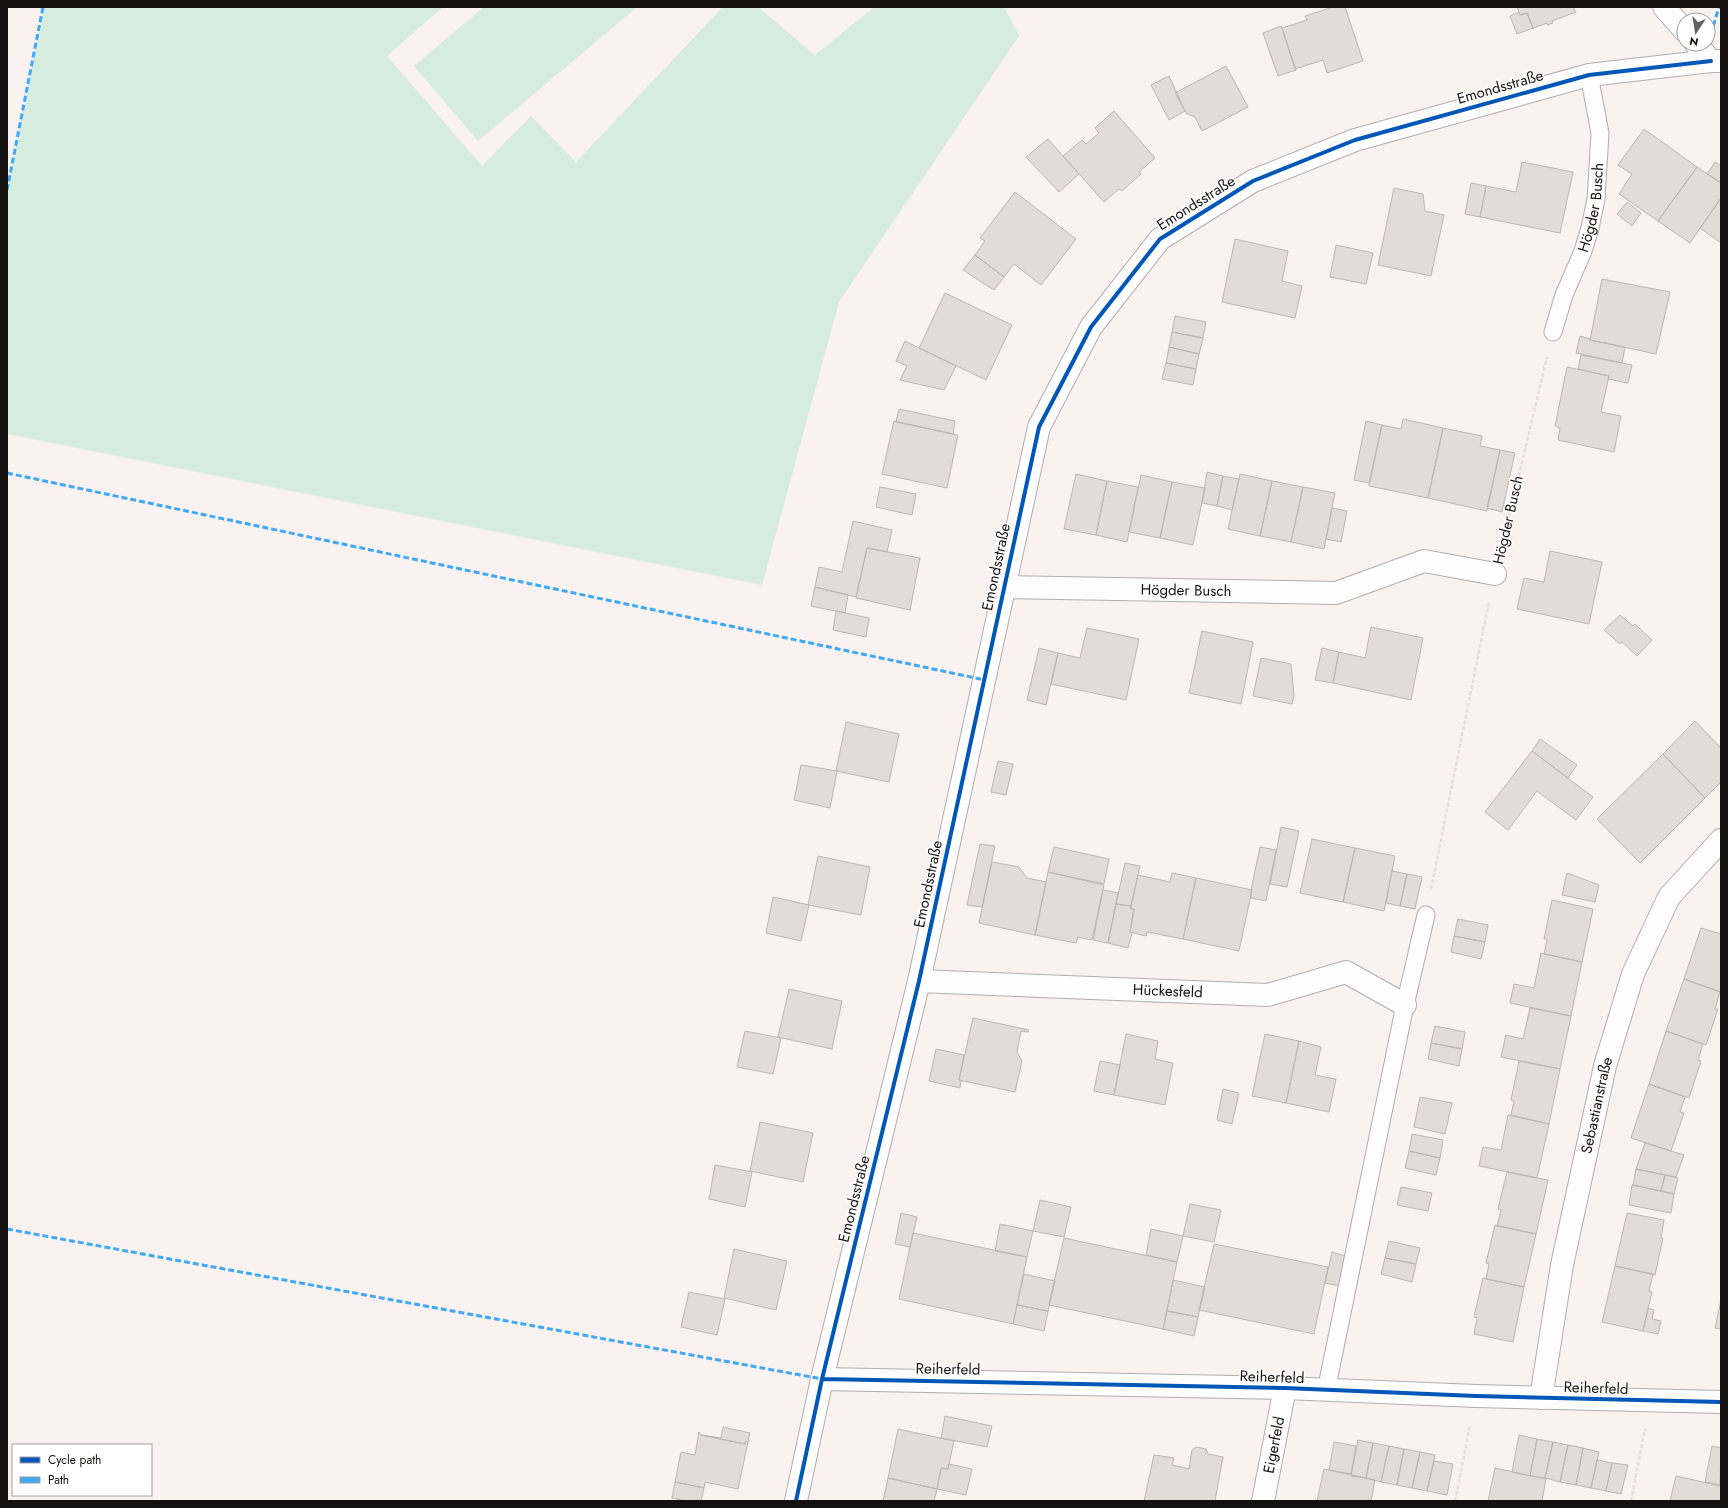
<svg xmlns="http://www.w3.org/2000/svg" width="1728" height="1508" font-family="Jost,sans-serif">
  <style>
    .green { fill: #d6ecde }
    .building { fill: #e1dbd9; stroke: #bab6b4 }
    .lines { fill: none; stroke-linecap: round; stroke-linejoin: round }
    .service-casing { stroke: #b2adab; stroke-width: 19 }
    .minor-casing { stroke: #b2adab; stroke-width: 24 }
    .path { stroke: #e1dfdf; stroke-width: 2.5; stroke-dasharray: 4 2; stroke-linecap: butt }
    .service { stroke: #fefdfd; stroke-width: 17 }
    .minor { stroke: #fefdfd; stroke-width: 22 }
    .quiet { stroke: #3fa9f5; stroke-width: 3; stroke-dasharray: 6 3; stroke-linecap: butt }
    .cycleway-casing { stroke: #fff; stroke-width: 6 }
    .cycleway { stroke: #0057b8; stroke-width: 4 }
    .labels { text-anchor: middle; stroke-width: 3; stroke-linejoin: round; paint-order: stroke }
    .street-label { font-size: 15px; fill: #151110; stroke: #fff }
  </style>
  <rect width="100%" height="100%" fill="#f9f2f0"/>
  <path class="green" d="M44,7H443L387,56L482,166L531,116L576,162L723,7H758L815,55L874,7H1004L1019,36L839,302L762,585L7,434V192Z
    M484,7H635L636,8L478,141L414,66Z"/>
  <path class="building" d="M1333,7H1345L1363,61L1327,73L1323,60L1295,69L1282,28L1307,20L1305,16Z
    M1517,7H1573L1576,12L1552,21L1553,23L1547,25V23L1533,28L1527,13L1520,15Z
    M1519,12L1520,15L1527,13L1533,28L1517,34L1510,16Z
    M1281,26L1296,70L1278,76L1263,33Z
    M1226,66L1248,107L1202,131L1195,117L1187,114L1175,93Z
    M1169,76L1185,111L1169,120L1151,85Z
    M1114,111L1155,158L1139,172L1141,174L1122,191L1119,189L1104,202L1063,156L1082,140L1086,144L1099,133L1095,128Z
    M1644,129L1697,167L1658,221L1619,194L1632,174L1618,165Z
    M1048,139L1079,174L1059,192L1026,157Z
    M1522,162L1573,172L1560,233L1480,217L1486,186L1516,192Z
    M1715,162L1721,166V183L1707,174Z
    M1697,167L1721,183V198L1690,243L1658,221Z
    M1471,183L1486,186L1480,217L1465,214Z
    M1394,188L1423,194L1425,211L1444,215L1431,276L1378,265Z
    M1015,192L1076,239L1041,285L1014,264L1004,277L975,255L985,241L980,238Z
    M1721,198V243L1700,228Z
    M1627,202L1641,213L1632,226L1617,214Z
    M1235,239L1288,251L1282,281L1302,286L1295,318L1222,302Z
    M1336,245L1373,253L1366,284L1330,277Z
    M975,255L1004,277L994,290L963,270Z
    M1602,279L1670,292L1656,354L1590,340Z
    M945,293L1012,325L986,380L919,348Z
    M1175,316L1206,322L1203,338L1172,332Z
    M1172,332L1203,338L1199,354L1169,347Z
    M1580,336L1590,339V340L1625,347L1622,363L1576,353Z
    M905,341L956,366L944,390L900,380L907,366L896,361Z
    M1169,347L1199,354L1196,369L1166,363Z
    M1581,355L1632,365L1628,383L1608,379L1609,376L1578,369Z
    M1166,363L1196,369L1193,385L1162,379Z
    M1567,367L1609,376L1601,412L1621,416L1614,452L1558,440L1560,428L1555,426Z
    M899,409L955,421L953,434L896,422Z
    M1403,419L1443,428L1428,498L1369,486L1382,425L1401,429Z
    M894,421L958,435L947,488L882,474Z
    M1366,421L1382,425L1369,483L1354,480Z
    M1443,428L1482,436L1480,446L1500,450L1487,511L1428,498Z
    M1500,450L1515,453L1502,512L1487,508Z
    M1207,472L1223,476L1217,506L1202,503Z
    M1076,474L1107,481L1096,535L1064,529Z
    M1240,474L1272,481L1260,536L1228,529Z
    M1141,475L1172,482L1160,538L1129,532Z
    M1223,476L1239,479L1232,510L1217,506Z
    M1107,481L1138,487L1127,542L1096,535Z
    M1272,481L1303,487L1291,542L1260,536Z
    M1172,482L1205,488L1193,545L1160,538Z
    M880,487L916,494L912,515L876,507Z
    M1303,487L1335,493L1324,549L1291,542Z
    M1332,508L1347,511L1341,542L1326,539Z
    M853,521L892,530L887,552L867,548L856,597L815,587L819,567L842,572Z
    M867,548L920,558L910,610L856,598Z
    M1550,551L1602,562L1589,624L1517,609L1524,578L1544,582Z
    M815,587L848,595L845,613L811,606Z
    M836,611L869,618L866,637L833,630Z
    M1620,615L1633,626L1635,624L1652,640L1637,656L1622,642L1620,644L1604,630Z
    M1371,627L1423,638L1411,700L1333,683L1339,652L1365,658Z
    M1087,628L1139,639L1126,700L1051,684L1058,653L1080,658Z
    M1202,631L1253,642L1241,704L1189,693Z
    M1039,648L1058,653L1046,705L1027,700Z
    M1322,648L1339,652L1333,683L1315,680Z
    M1261,658L1291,664L1294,696L1292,704L1253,696Z
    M1695,721L1721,748V782L1705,798L1663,754Z
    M846,722L899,734L889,782L836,771Z
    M1540,739L1577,765L1568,778L1532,751Z
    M1532,751L1593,797L1576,820L1537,791L1508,830L1485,812Z
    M1663,754L1705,798L1640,863L1597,819Z
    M998,761L1013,764L1006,795L991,792Z
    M801,765L837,771L830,808L794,800Z
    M1281,827L1299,831L1287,887L1270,884Z
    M1312,839L1355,848L1343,902L1300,893Z
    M980,844L995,846L982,907L967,905Z
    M1054,847L1109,859L1104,884L1048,872Z
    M1260,847L1276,850L1266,901L1251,898V890Z
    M1355,848L1395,856L1384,911L1343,902Z
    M818,856L870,867L861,915L808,905Z
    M992,862L1019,867L1027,878L1046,882L1035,935L979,923Z
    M1125,863L1140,866L1131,906L1116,904Z
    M1392,871L1407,874L1400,906L1386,903Z
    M1048,872L1104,885L1092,940L1078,937L1076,943L1035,935Z
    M1172,873L1196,878L1183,939L1147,932L1146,936L1130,932L1134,909H1131V906L1138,875L1170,882Z
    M1567,873L1599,885L1595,902L1562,895Z
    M1407,874L1422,877L1415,909L1400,906Z
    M1196,878L1252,890L1239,951L1183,939Z
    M1103,890L1118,893L1108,943L1093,940Z
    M773,897L809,905L801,941L766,933Z
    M1552,900L1593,909L1582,962L1544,954L1547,939H1544Z
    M1116,904L1131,906V909H1134L1130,932L1132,933L1128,948L1108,943Z
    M1458,919L1488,925L1485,942L1454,936Z
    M1701,928L1721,934V992L1684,979Z
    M1454,936L1485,942L1481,959L1451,952Z
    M1541,953L1582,962L1571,1016L1510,1003L1514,984L1534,988Z
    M1684,979L1720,992L1715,1009H1718L1706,1045L1666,1031Z
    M789,989L842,1001L832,1049L778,1037Z
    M1530,1008L1571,1016L1560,1069L1501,1057L1506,1035L1523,1039Z
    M973,1018L1029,1030L1028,1032L1021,1031L1017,1052L1022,1061L1015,1092L959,1080Z
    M1435,1026L1465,1032L1462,1049L1431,1043Z
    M745,1031L781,1038L773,1074L737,1067Z
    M1666,1031L1703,1044L1698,1060L1701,1061L1689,1098L1649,1084Z
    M1126,1034L1158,1041L1155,1059L1173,1063L1165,1105L1114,1095Z
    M1265,1034L1299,1041L1286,1103L1252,1096Z
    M1299,1041L1321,1047L1315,1075L1336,1079L1329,1112L1286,1103Z
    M1431,1043L1462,1049L1459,1066L1428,1059Z
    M936,1049L964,1055L959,1080H961L960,1088L929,1081Z
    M1100,1061L1120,1065L1114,1095L1094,1091Z
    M1519,1061L1560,1069L1549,1124L1511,1115L1514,1101L1511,1100Z
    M1649,1084L1685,1097L1680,1112L1684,1113L1671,1151L1631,1138Z
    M1223,1089L1239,1093L1232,1124L1217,1120Z
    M1420,1097L1452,1103L1445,1134L1414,1127Z
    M1508,1115L1549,1124L1537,1178L1479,1166L1483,1147L1501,1150Z
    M760,1122L813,1133L803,1182L750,1171Z
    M1412,1134L1443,1140L1440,1158L1409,1151Z
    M1645,1143L1684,1155L1676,1177L1636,1169Z
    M1409,1151L1440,1158L1436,1175L1405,1168Z
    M715,1165L752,1172L745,1207L709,1199Z
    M1636,1169L1665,1175L1661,1191L1633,1185Z
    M1507,1172L1548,1180L1536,1234L1497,1226L1501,1210L1498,1209Z
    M1665,1175L1678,1178L1674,1194L1661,1191Z
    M1632,1185L1674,1194L1671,1213L1629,1205Z
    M1401,1187L1432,1193L1428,1211L1397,1205Z
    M1040,1200L1071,1207L1064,1237L1033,1231Z
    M1190,1204L1221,1210L1214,1242L1183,1236Z
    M901,1213L917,1217L910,1247L895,1244Z
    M1627,1213L1664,1220L1661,1238H1663L1655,1275L1615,1266Z
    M1000,1224L1033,1231L1027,1257L995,1251Z
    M1495,1225L1536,1234L1524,1287L1486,1279L1489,1264L1486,1263Z
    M1151,1229L1183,1236L1177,1262L1146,1255Z
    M913,1233L1027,1257L1013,1324L899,1299Z
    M1064,1238L1177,1262L1163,1329L1049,1305Z
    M1389,1241L1420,1248L1416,1264L1385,1258Z
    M1214,1244L1328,1267L1314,1334L1199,1310Z
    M734,1249L787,1261L776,1310L724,1298Z
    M1332,1252L1346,1256L1340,1286L1325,1283Z
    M1385,1258L1416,1264L1412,1282L1381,1274Z
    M1615,1266L1653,1274L1649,1291L1652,1292L1643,1331L1602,1322Z
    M1024,1274L1055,1281L1048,1311L1017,1305Z
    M1483,1278L1524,1287L1513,1342L1474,1334L1477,1318L1474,1317Z
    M1173,1280L1205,1287L1198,1317L1167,1311Z
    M689,1292L725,1299L717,1335L681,1327Z
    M1721,1300V1329L1715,1328Z
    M1017,1305L1048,1311L1044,1331L1013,1324Z
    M1648,1308L1654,1310L1652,1319L1661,1321L1658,1334L1643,1331Z
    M1167,1311L1198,1317L1194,1336L1163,1329Z
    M945,1416L992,1426L987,1447L941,1438Z
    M723,1427L750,1433L748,1442L746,1441L745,1444L701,1435L721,1438Z
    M898,1429L954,1441L948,1469L941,1468L937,1489L888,1478Z
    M699,1432L701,1435L745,1444L746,1441L748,1442L738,1489L705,1482L704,1488L675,1482L681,1452L695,1455Z
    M1519,1435L1537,1439L1530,1476L1512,1472Z
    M1537,1439L1553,1442L1545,1478L1530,1476Z
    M1358,1440L1373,1443L1366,1478L1351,1476Z
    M1334,1442L1356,1446L1351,1474L1329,1470Z
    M1553,1442L1568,1445L1560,1482L1545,1478Z
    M1373,1443L1389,1446L1381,1482L1366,1478Z
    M1568,1445L1583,1448L1576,1485L1560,1482Z
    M1389,1446L1404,1449L1397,1485L1381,1482Z
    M1712,1446L1721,1448L1720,1485L1705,1482Z
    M1196,1447L1206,1449L1208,1454L1223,1457L1215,1501H1144L1154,1455L1174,1458L1172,1465L1189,1469L1192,1450Z
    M1583,1448L1599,1452L1591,1488L1576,1485Z
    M1404,1449L1420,1452L1412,1488L1397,1485Z
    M1420,1452L1435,1455L1427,1491L1412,1488Z
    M1597,1460L1612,1463L1606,1491L1591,1488Z
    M1434,1461L1453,1464L1447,1495L1427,1491Z
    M1612,1463L1628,1465L1621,1494L1606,1491Z
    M949,1464L972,1469L966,1495L937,1489L941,1468L948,1469Z
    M1495,1468L1546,1479L1542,1501H1488Z
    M1324,1469L1375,1480L1371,1501H1317Z
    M1676,1476L1721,1486V1501H1670Z
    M888,1478L937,1489L934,1501H883Z
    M675,1482L704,1488L701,1501H686L672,1498Z"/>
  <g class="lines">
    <defs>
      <g id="service">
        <path id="s1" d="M1553,332L1564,295L1583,251L1590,228L1596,199L1600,133L1589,75"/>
        <path d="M1326,1391L1405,1005L1426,915"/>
      </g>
      <g id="minor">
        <path d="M1664,7L1684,30"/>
        <path d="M1696,44L1711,61H1721"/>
        <path id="s2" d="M1003,587L1336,593L1424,561L1495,574"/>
        <path id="s3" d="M919,981L1268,995L1346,972L1405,1005"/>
        <path d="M822,1379L1285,1388L1476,1396L1721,1402"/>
        <path id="s4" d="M1541,1398L1562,1265L1605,1066L1633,974L1669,897L1721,840"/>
        <path d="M796,1501L822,1379L919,981L1039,427L1091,327L1160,239L1253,181L1355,140L1589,75L1711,61"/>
        <path id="s5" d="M1263,1501L1285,1388"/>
      </g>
    </defs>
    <use href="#service" class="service-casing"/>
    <use href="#minor" class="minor-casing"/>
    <path class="path" d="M1502,546L1547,357
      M1431,889L1489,602
      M1455,1501L1470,1425
      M1631,1501L1645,1429"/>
    <use href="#service" class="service"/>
    <use href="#minor" class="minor"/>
    <path class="quiet" d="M1708,33L1713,27L1719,7
      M1698,46L1699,44
      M7,190L43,7
      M7,473L985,680
      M7,1229L822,1379"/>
    <defs>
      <path id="cycleway" d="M822,1379L1285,1388L1476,1396L1721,1402
        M796,1501L822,1379L919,981L1039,427L1091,327L1160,239L1253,181L1355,140L1589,75L1711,61"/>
    </defs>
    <use href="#cycleway" class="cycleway-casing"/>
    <use href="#cycleway" class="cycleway"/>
  </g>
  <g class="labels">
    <g class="street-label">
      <text transform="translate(1500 87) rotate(-16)" y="5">Emondsstraße</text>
      <text transform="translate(1196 203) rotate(-32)" y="5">Emondsstraße</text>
      <text dy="5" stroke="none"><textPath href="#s1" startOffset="131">Högder Busch</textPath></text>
      <text transform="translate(1508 520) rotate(-77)" y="5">Högder Busch</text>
      <text transform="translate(996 567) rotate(-78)" y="5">Emondsstraße</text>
      <text dy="5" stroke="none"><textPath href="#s2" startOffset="183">Högder Busch</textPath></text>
      <text transform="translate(928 884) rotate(-78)" y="5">Emondsstraße</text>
      <text dy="5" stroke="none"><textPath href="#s3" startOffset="249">Hückesfeld</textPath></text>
      <text dy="5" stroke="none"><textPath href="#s4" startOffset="298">Sebastianstraße</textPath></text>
      <text transform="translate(854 1199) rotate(-76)" y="5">Emondsstraße</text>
      <text transform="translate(948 1369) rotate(1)" y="5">Reiherfeld</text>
      <text transform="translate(1272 1377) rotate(2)" y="5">Reiherfeld</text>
      <text transform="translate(1596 1388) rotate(2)" y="5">Reiherfeld</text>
      <text dy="5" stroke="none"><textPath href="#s5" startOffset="57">Eigerfeld</textPath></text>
    </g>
  </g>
  <rect width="1728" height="1508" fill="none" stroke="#151110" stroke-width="16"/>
  <rect x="12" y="1444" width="140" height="52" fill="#ffffff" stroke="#a1a09f"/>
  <rect x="20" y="1457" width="20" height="6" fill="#0057b8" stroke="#a1a09f"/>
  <text x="48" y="1464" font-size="12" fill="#151110">Cycle path</text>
  <rect x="20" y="1477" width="20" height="6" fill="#3fa9f5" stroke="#a1a09f"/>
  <text x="48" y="1484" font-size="12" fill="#151110">Path</text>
  <g transform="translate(1696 32) rotate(192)"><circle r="19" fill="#ffffff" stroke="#a1a09f"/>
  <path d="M0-3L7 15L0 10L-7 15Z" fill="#65605e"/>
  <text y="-6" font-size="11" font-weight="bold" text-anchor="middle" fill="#151110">N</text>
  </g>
</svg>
